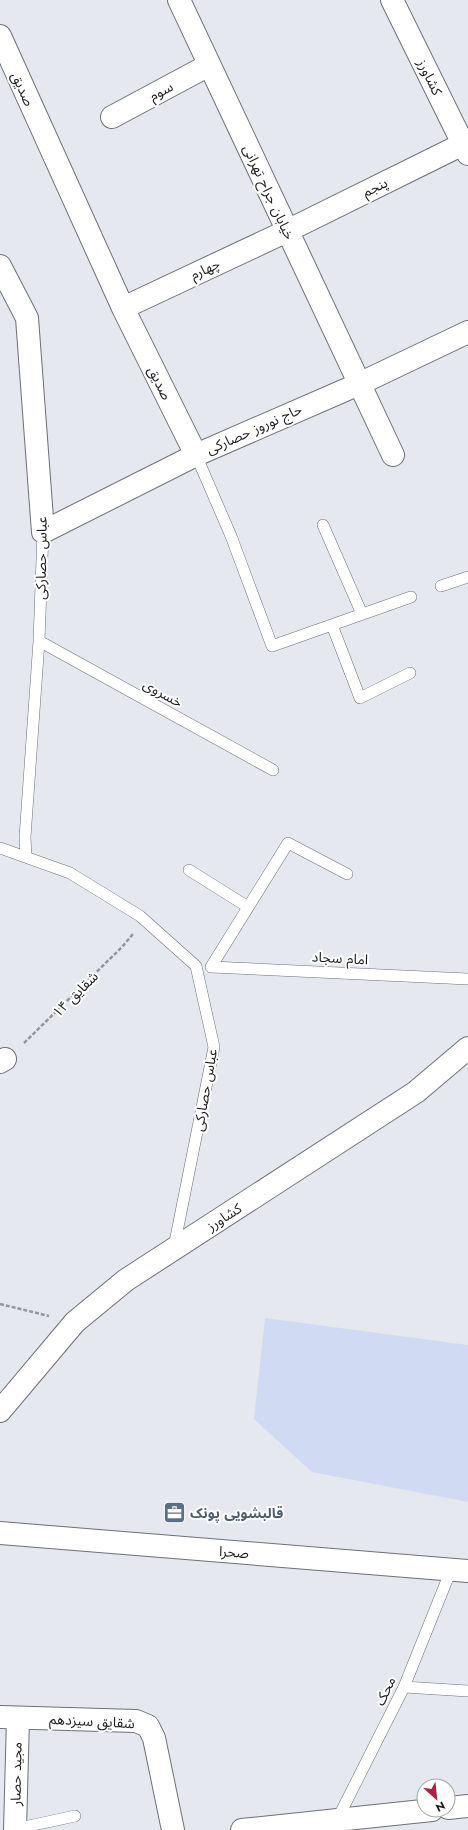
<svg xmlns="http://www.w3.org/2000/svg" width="468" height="1830" font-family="Jost,'Noto Sans Arabic',sans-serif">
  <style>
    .green { fill: #d1daf3 }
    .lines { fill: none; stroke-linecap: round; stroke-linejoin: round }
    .lane-casing { stroke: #6e7076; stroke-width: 12 }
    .street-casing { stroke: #6e7076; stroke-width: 24 }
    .secondary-casing { stroke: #6e7076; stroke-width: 24 }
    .path { stroke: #95969c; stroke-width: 2.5; stroke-dasharray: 4 2; stroke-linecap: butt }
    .lane { stroke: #fff; stroke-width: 11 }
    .street { stroke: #fff; stroke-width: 22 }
    .secondary { stroke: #fff; stroke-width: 22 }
    .labels { text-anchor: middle; stroke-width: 4; stroke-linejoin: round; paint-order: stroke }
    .street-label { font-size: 14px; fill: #1c1c1f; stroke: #fff }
    .service-label { font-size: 14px; font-weight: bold; fill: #4e5e75; stroke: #fff; text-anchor: start }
  </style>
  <rect width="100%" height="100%" fill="#e5e8ef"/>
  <path class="green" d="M265,1318L468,1345V1502L312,1472L254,1419Z"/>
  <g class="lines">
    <defs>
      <path id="lane" d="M196,455L231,536L272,646L411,597
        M323,525L362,614
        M441,586L468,577
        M332,625L360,698L410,673
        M39,641L273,770
        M0,848L70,873L140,916L196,966L214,1047L174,1247
        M26,857L25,837L39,641L43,532
        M189,870L248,907
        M347,874L288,843L211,967L468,979
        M404,1687L468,1691
        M337,1820L404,1687L451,1570
        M15,1829L75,1816"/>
      <path id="street" d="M179,0L393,455
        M0,36L123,308L196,455
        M112,117L209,65
        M0,266L27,318L43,532L196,455L359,384L468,332
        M123,308L287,231L463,144
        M0,1062L5,1059
        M0,1533L468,1571
        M0,1717L136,1721L148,1726L154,1738L173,1830
        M448,1808L468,1806
        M15,1830L18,1718
        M242,1830L432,1810"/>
      <path id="secondary" d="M392,0L468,154
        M0,1411L75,1322L126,1280L416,1092L468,1048"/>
    </defs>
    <use href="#lane" class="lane-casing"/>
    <use href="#street" class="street-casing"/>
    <use href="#secondary" class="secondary-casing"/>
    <path class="path" d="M24,1043L122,947L133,934
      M0,1304L49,1316"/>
    <use href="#lane" class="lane"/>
    <use href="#street" class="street"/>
    <use href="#secondary" class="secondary"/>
  </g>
  <defs>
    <symbol id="office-square" viewBox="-11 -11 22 22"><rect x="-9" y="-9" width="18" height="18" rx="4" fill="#5c6f8a" stroke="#fff"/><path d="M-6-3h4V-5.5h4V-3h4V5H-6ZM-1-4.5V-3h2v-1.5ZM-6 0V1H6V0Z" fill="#fff"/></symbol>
  </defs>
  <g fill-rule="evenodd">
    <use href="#office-square" x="162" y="1500" width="25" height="25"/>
  </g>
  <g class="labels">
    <g class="street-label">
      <text transform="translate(430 77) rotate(64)" y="5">کشاورز</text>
      <text transform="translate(23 89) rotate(66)" y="5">صدیق</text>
      <text transform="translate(161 91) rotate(-28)" y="5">سوم</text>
      <text transform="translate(375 187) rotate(-26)" y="5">پنجم</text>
      <text transform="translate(269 192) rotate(65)" y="5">خیابان جراح تهرانی</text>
      <text transform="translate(205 269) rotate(-25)" y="5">چهارم</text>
      <text transform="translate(160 383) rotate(64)" y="5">صدیق</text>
      <text transform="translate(254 429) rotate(-24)" y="5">حاج نوروز حصارکی</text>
      <text transform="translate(41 558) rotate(-89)" y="5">عباس حصارکی</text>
      <text transform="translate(163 693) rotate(29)" y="5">خسروی</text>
      <text transform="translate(340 958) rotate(3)" y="5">امام سجاد</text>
      <text transform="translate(75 994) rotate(-45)" y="5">شقایق ۱۴</text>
      <text transform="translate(205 1090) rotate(-80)" y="5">عباس حصارکی</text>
      <text transform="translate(224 1217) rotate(-33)" y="5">کشاورز</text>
      <text transform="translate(234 1552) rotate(4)" y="5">صحرا</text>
      <text transform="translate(385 1691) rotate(-65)" y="5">محک</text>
      <text transform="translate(92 1721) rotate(3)" y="5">شقایق سیزدهم</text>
      <text transform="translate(16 1774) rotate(-89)" y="5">مجید حصار</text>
    </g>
    <g class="service-label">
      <text x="190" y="1518">قالبشویی پونک</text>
    </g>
  </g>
  <g transform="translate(436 1798) rotate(153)"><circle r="19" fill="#ffffff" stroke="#a4a4a5"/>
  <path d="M0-3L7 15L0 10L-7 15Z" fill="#b01e43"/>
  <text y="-6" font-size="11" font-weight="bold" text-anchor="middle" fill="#1c1c1f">N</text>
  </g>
</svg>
